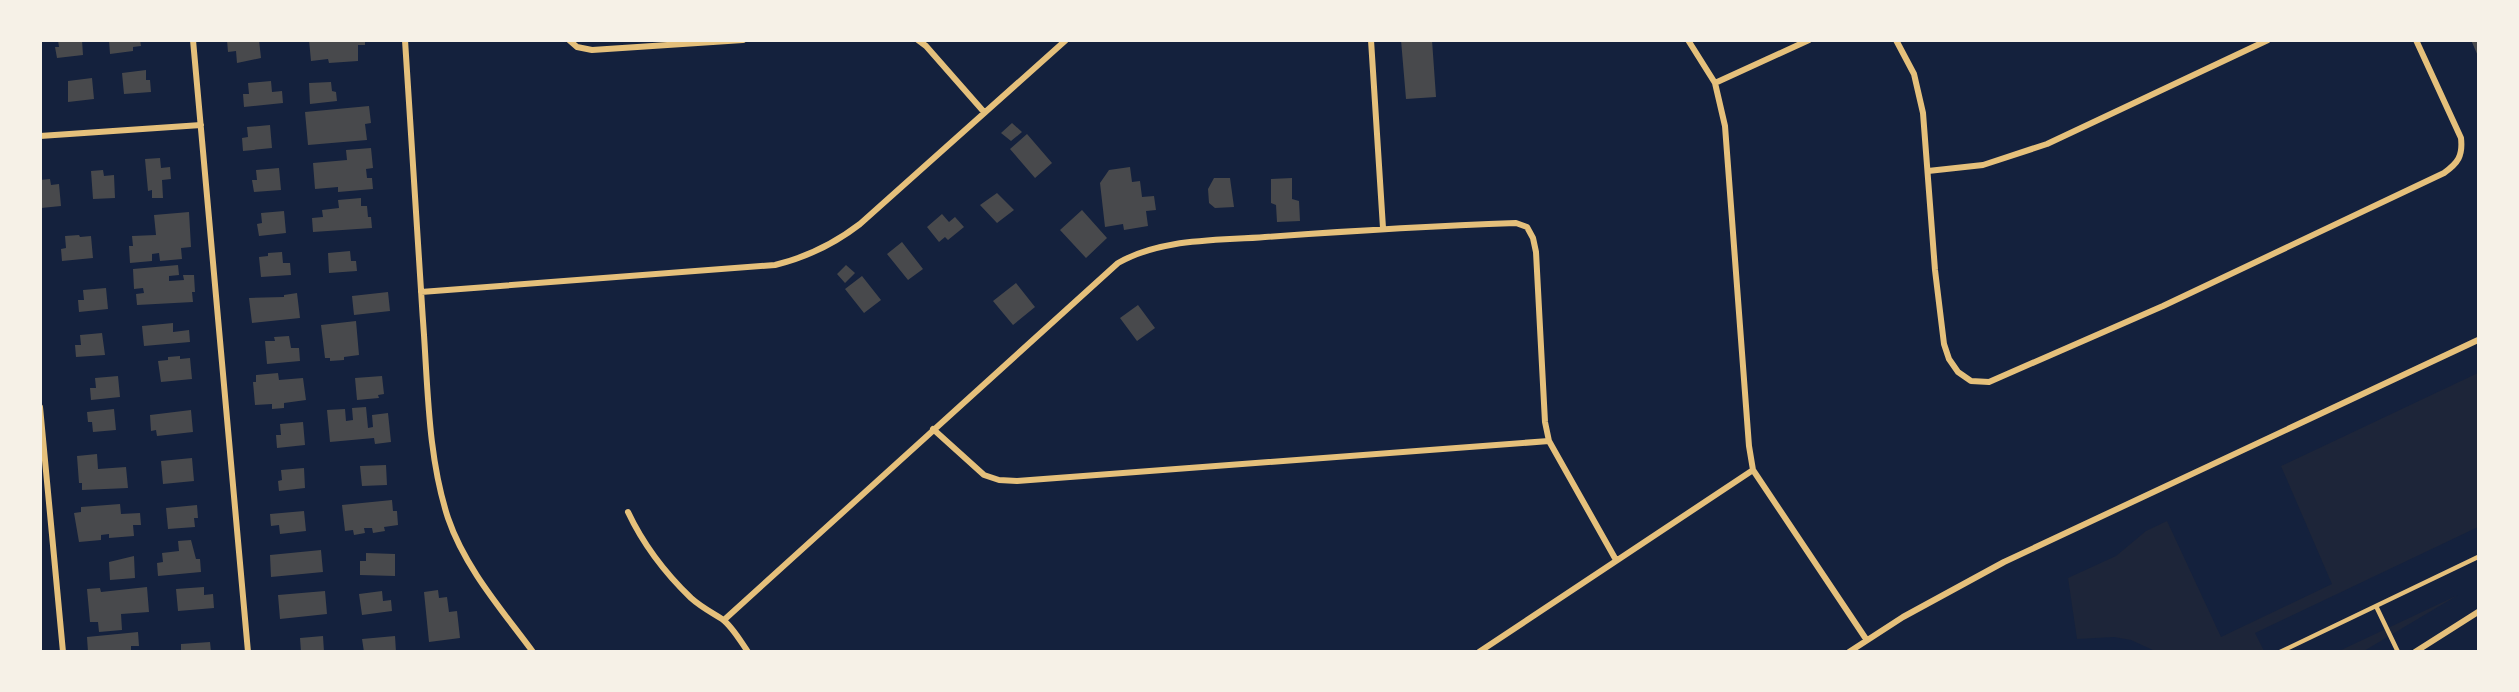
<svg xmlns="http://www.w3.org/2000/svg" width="2519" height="692" font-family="Raleway,sans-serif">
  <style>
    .green { fill: #1d2539 }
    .building { fill: #48494c }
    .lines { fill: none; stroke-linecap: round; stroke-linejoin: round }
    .service { stroke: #e5c07b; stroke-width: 4.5 }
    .minor { stroke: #e5c07b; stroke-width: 6 }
  </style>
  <rect width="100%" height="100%" fill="#14213d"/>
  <path class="green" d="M2478,373V527L2255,633L2264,651H2155L2131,640L2114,637L2077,639L2068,578L2116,556L2146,531L2167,521L2221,637L2332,584L2281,466Z
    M2458,595L2364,651H2339Z"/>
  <path class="building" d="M58,40H82L83,55L57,58L55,47H59Z
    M109,40H140L141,46L133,47V51L110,54Z
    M227,40H259L261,58L237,63L236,51L228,52Z
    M309,40H365V45H358V61L329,63L328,59L311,61Z
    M1401,40H1432L1436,97L1406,99Z
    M2471,40H2478V56Z
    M146,70V80H150L151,92L124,94L122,73Z
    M92,78L94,99L68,102V81Z
    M271,81L272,92L282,91L283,103L244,107L243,94H249L248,83Z
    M331,82L332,91L336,92L337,101L310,104L309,83Z
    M369,106L371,123L365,124L367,140L308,145L305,112Z
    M1012,123L1022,132L1011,141L1001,133Z
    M270,125L272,148L243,151L242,138L248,137L247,127Z
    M1027,134L1052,163L1035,178L1010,149Z
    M371,148L373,168L366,169L367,178H372L373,189L338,192V187L315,189L313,163L347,160L346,150Z
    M160,158L161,168L170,167L171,179L162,180L163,198H152V190L148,191L145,159Z
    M1130,167L1132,182L1140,181L1142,197L1154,196L1156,210L1146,211L1148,226L1124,230L1123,224L1105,227L1100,183L1109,170Z
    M279,168L281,190L254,192L252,180H257L256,170Z
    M103,170L104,176L114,175L115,198L93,199L91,171Z
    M1214,178H1230L1234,207L1215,208L1209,203L1208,189Z
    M1292,178V199L1299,201L1300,221L1277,222L1276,205L1271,203V179Z
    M50,179L51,185L59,184L61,206L41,208L40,180Z
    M997,193L1014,210L997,223L980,205Z
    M361,198V206H367L368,217H371L372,228L313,232L312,218L323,217L322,210L339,208L338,200Z
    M1082,210L1107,238L1086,258L1060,230Z
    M284,211L286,233L259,236L257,224L262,223L261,213Z
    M189,212L191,247L181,248L182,259L160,261L159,253L152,254V261L130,263L129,246H133L132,236L156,235L154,215Z
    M942,214L949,222L955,217L964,227L948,240L945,237L939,242L927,227Z
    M79,235L80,237L91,236L93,258L62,261L61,249L66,248L65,236Z
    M902,242L923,269L908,280L887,254Z
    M350,251L351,261H356L357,271L329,273L328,253Z
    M282,252L283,263H290L291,275L261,277L259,257L268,256V253Z
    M178,265L179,275L169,276V281L184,280L183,275H194L195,292H192L193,302L137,305L136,294L144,293L143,288L134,289L133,269Z
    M846,265L855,273L845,283L837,274Z
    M862,276L881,300L864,313L845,289Z
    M1016,283L1035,307L1013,325L993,301Z
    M106,288L108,309L79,312L78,300H84L83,290Z
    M388,292L390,311L354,315L352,296Z
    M297,293L300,318L252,323L249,298L284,297V295Z
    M1138,305L1155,328L1137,341L1120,318Z
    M356,321L359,355L344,357V360L330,361V358H325L321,325Z
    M173,323V332L189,330L190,342L144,346L142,326Z
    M102,333L105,355L76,357L75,345H81L80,335Z
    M289,336L291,348H299L300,361L267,364L265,341H275L274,337Z
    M180,356V359L190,358L192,379L161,382L158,361L168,360V357Z
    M278,373L279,380L303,378L306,400L284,403V408L272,409V404L255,405L253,382H256V375Z
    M118,376L120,397L91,400L90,388H96L95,378Z
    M382,376L384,394L378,395L379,398L357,400L355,378Z
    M366,407L368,428L373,427L372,415L388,413L391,442L375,444L374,438L330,442L327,410L345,409L346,421L353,420L352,408Z
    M114,409L116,430L93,432L92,422H88L87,412Z
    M191,410L193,432L157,436L156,430L151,431L150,415Z
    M303,422L305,445L277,448L276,435H281L280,424Z
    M97,454L98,469L126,467L128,488L82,490V483H79L77,456Z
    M192,458L194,481L163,484L161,461Z
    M386,465L387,485L362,486L360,466Z
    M304,468L305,488L279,491L278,481L282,480L281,470Z
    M392,500L393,511H397L398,525L384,527L385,531L373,533L372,528H364L365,533L354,535L353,530L345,531L342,505Z
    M120,504L121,514L140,513L141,525H133L134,536L109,538V534L101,535V540L79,542L74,513L81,512V507Z
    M197,505L198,518H194L195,527L168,529L166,508Z
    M304,511L306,531L280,534L279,525L271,526L270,514Z
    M191,540L196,559H200L201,572L158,576L157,563L163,562L162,553L179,551L178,541Z
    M321,550L323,572L271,577L270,555Z
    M366,553L395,554V576L360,575V561H366Z
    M134,556L135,578L110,580L109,562Z
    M147,587L149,612L121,614L122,630L99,632L98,622H90L87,589L100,588L101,592Z
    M204,587V595L213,594L214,608L178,611L176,589Z
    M438,590L439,598L447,597L449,612L457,611L460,638L429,642L424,592Z
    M325,591L327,614L280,619L278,595Z
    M382,591L383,601L391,600L392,611L362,615L359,594Z
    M138,632L139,646H131V652H88L87,637Z
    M323,636L324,652H301L300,638Z
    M395,636L396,652H364L362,639Z
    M210,642L211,652H181V644Z"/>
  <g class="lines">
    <path class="service" d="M2376,606L2398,652
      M2280,652L2478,557"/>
    <path class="minor" d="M193,40L248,652
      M405,40C411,139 417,237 424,335C428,396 429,460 448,518C465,568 502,610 533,652
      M569,40L577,47L592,50L743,40
      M918,40L926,46L984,112
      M1371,40L1383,228
      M1688,40L1715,83L1725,126L1749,446L1753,470L1866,639
      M1896,40L1914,74L1923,113L1935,270L1944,344L1949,359L1958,372L1971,381L1989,382L2163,306L2444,173C2458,163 2463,156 2461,138L2416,40
      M1715,83L1809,40
      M40,136L201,125
      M1928,171L1983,165L2047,144L2268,40
      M421,292L775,265C808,257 834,244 860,224L1066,40
      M40,407L63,652
      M933,429L984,475L999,480L1017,481L1549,441
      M628,512C643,544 665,573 691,598C701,607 711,612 722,619C732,626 741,642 748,652
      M724,620L1118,263C1162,238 1216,241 1265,237C1349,231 1432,226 1516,223L1527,227L1533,238L1536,252L1545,422L1549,441L1616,560
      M1479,652L1753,470
      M1849,652L1903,617L2004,562L2478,340
      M2415,652L2478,612"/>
  </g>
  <rect width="2519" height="692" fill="none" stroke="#f6f1e7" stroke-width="84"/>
</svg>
